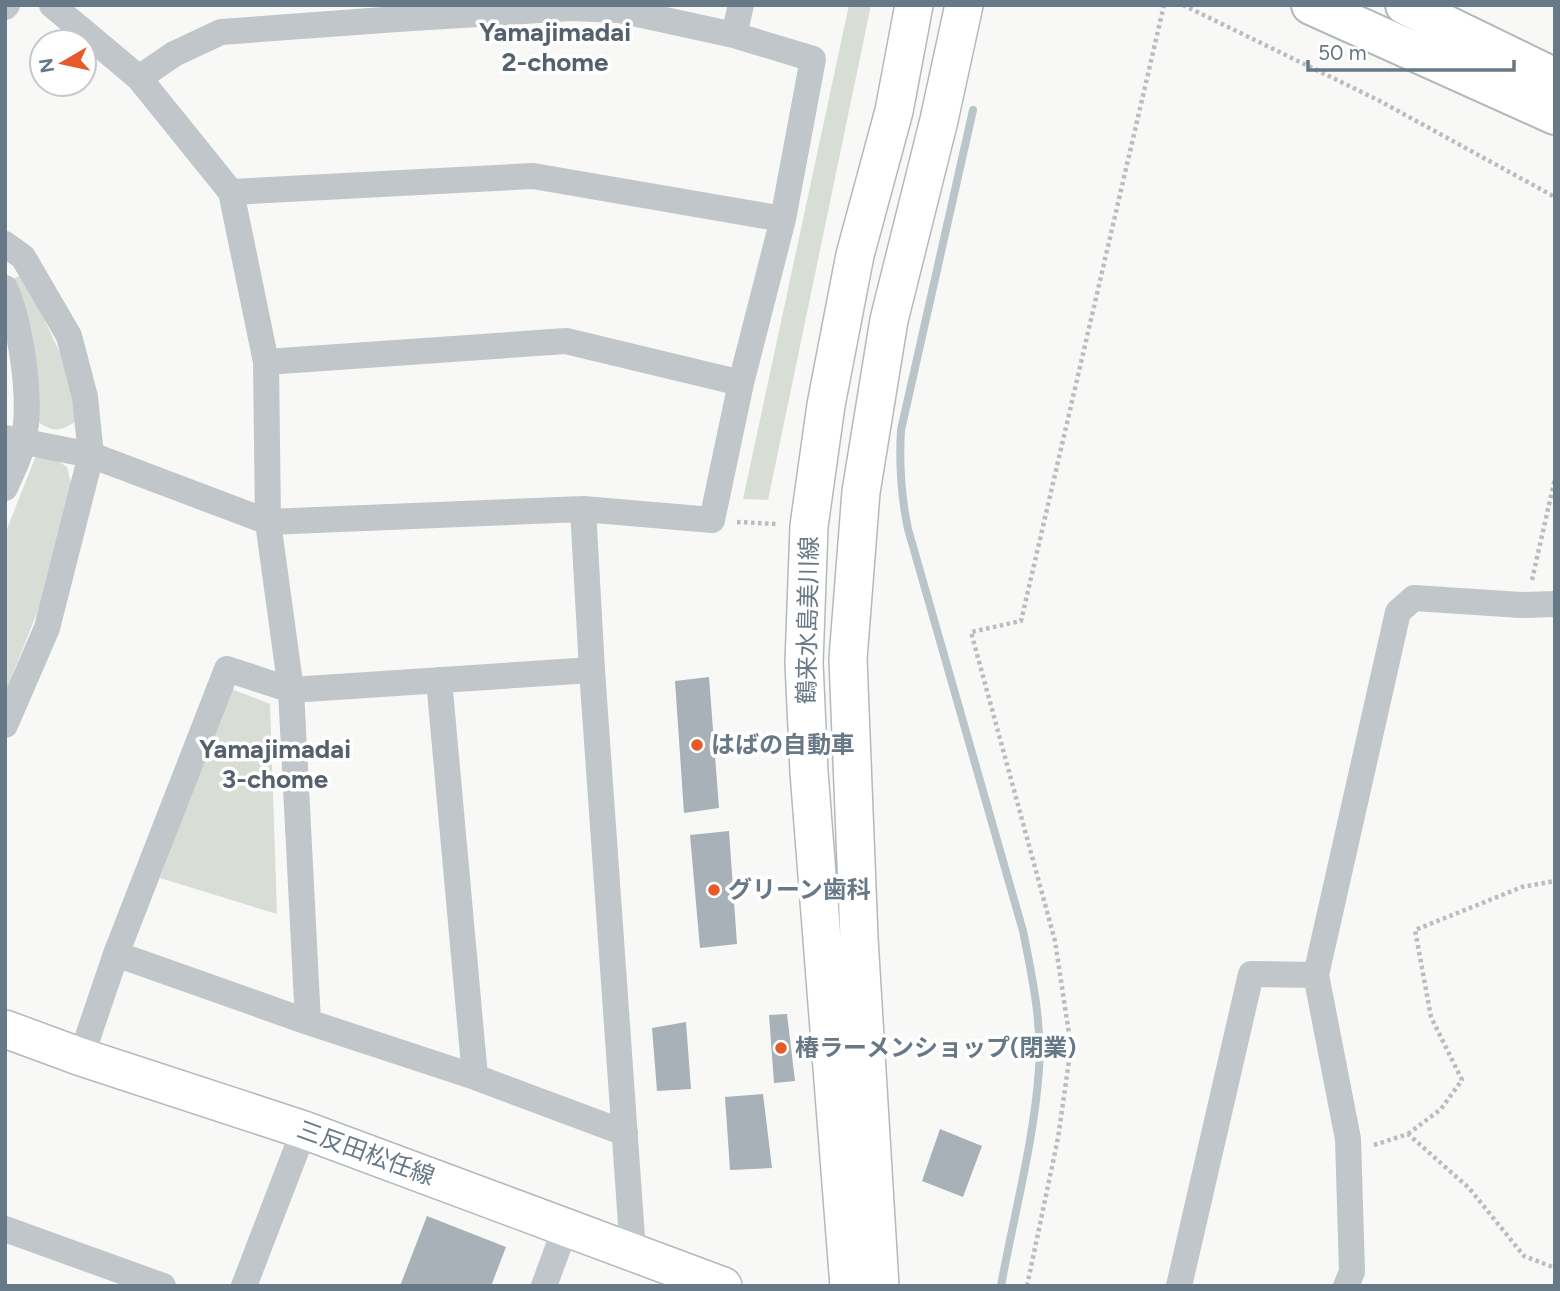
<svg xmlns="http://www.w3.org/2000/svg" width="1560" height="1291" font-family="Figtree,'Noto Sans JP',sans-serif">
  <style>
    .green { fill: #d8ddd5 }
    .lines { fill: none; stroke-linecap: round; stroke-linejoin: round }
    .stream { stroke: #bac5ca; stroke-width: 8 }
    .building { fill: #a8b1b7 }
    .secondary-casing { stroke: #b4b9be; stroke-width: 40 }
    .primary-casing { stroke: #b3b8bc; stroke-width: 42 }
    .path { stroke: #b9bdc0; stroke-width: 4.5; stroke-dasharray: 3.5 3.5; stroke-linecap: butt }
    .street { stroke: #c1c6ca; stroke-width: 26 }
    .secondary { stroke: #fff; stroke-width: 37 }
    .primary { stroke: #fff; stroke-width: 38 }
    .poi-dot { fill: #e65928; stroke: #fff; stroke-width: 2.5 }
    .labels { text-anchor: middle; stroke-width: 7; stroke-linejoin: round; paint-order: stroke }
    .street-label { font-size: 24px; fill: #677887; stroke: #fff }
    .poi-label { font-size: 24px; font-weight: bold; fill: #677887; stroke: #fff; text-anchor: start }
    .neighbourhood-label { font-size: 26px; font-weight: bold; fill: #55616c; stroke: #fff }
  </style>
  <rect width="100%" height="100%" fill="#f8f8f6"/>
  <path class="green" d="M849,5H871L768,500L743,499Z
    M23,275L64,361L77,421C60,431 55,433 38,422V379L32,333L14,278Z
    M49,455L67,467L73,492L59,558L5,693V534L35,458Z
    M229,688L270,704L277,914L160,878Z"/>
  <g class="lines">
    <path class="stream" d="M973,110L901,430C899,465 901,496 908,529L1023,931C1032,975 1042,1023 1039,1069C1034,1142 1014,1214 1001,1286"/>
  </g>
  <path class="building" d="M709,677L719,808L684,813L675,681Z
    M729,831L737,944L700,948L690,835Z
    M787,1014L795,1081L774,1083L769,1015Z
    M686,1022L691,1089L657,1091L652,1028Z
    M763,1094L772,1168L730,1170L725,1097Z
    M940,1129L982,1146L963,1197L922,1181Z
    M427,1216L506,1247L491,1286H400Z"/>
  <g class="lines">
    <defs>
      <path id="secondary" d="M5,1029L81,1057L304,1130L723,1286
        M849,1286L809,772L804,663L809,526L826,405L855,255L894,111L914,5
        M880,1286L859,938L848,659L861,492L889,320L939,120L964,5"/>
      <path id="primary" d="M1311,5L1555,115
        M1405,5L1555,78"/>
    </defs>
    <use href="#secondary" class="secondary-casing"/>
    <use href="#primary" class="primary-casing"/>
    <path class="path" d="M1183,5L1378,100L1555,197
      M737,522L777,524
      M1532,580L1555,478
      M1408,1134L1441,1109L1462,1080L1431,1017L1415,930L1522,887L1555,881
      M1374,1145L1408,1134L1469,1188L1524,1256L1555,1268
      M1027,1286L1058,1138L1071,1047L1055,941L971,632L1021,621L1164,5"/>
    <path class="street" d="M52,5L139,78L231,192L266,362L268,522L291,690L308,1022L475,1077L625,1133
      M5,7L7,5
      M139,78L174,54L221,32L397,19L571,8L619,10L734,35
      M231,192L533,176L783,219
      M5,244L23,257L69,336L85,397L91,455L47,628L5,725
      M5,288C21,325 33,403 23,442C20,458 11,473 5,488
      M266,362L566,341L741,383
      M5,438L91,455L268,522L583,509L712,520L741,383L783,219L813,59L734,35L741,5
      M583,509L592,670L633,1252
      M439,680L475,1077
      M116,954L308,1022
      M1316,975L1398,612L1414,598L1521,605L1555,604
      M81,1057L116,954L227,669L291,690L592,670
      M5,1229L163,1286
      M244,1286L304,1130
      M544,1286L566,1226
      M1179,1286L1251,974L1316,975L1348,1139L1352,1272L1346,1286"/>
    <use href="#secondary" class="secondary"/>
    <use href="#primary" class="primary"/>
  </g>
  <g class="poi-dot">
    <circle cx="697" cy="745" r="7"/>
    <circle cx="714" cy="890" r="7"/>
    <circle cx="781" cy="1048" r="7"/>
  </g>
  <g class="labels">
    <g class="street-label">
      <text transform="translate(808 620) rotate(-89)" y="8">鶴来水島美川線</text>
      <text transform="translate(366 1153) rotate(20)" y="8">三反田松任線</text>
    </g>
    <g class="poi-label">
      <text x="711" y="753">はばの自動車</text>
      <text x="728" y="898">グリーン歯科</text>
      <text x="795" y="1056">椿ラーメンショップ(閉業)</text>
    </g>
    <g class="neighbourhood-label">
      <text x="555" y="41">Yamajimadai<tspan x="555" dy="30">2-chome</tspan></text>
      <text x="275" y="758">Yamajimadai<tspan x="275" dy="30">3-chome</tspan></text>
    </g>
  </g>
  <rect width="1560" height="1291" fill="none" stroke="#677887" stroke-width="14"/>
  <g transform="translate(63 63) rotate(261)"><circle r="33" fill="#ffffff" stroke="#c2c9cf" stroke-width="2"/>
  <path d="M0-5L12 26L0 18L-12 26Z" fill="#e65928"/>
  <text y="-10" font-size="19" font-weight="bold" text-anchor="middle" fill="#677887">N</text>
  </g>
  <path d="M1308 60v10h206v-10" fill="none" stroke="#677887" stroke-width="3.5"/>
  <text x="1318" y="60" font-size="21" fill="#677887" stroke="#ffffff" stroke-width="5" paint-order="stroke">50 m</text>
</svg>
